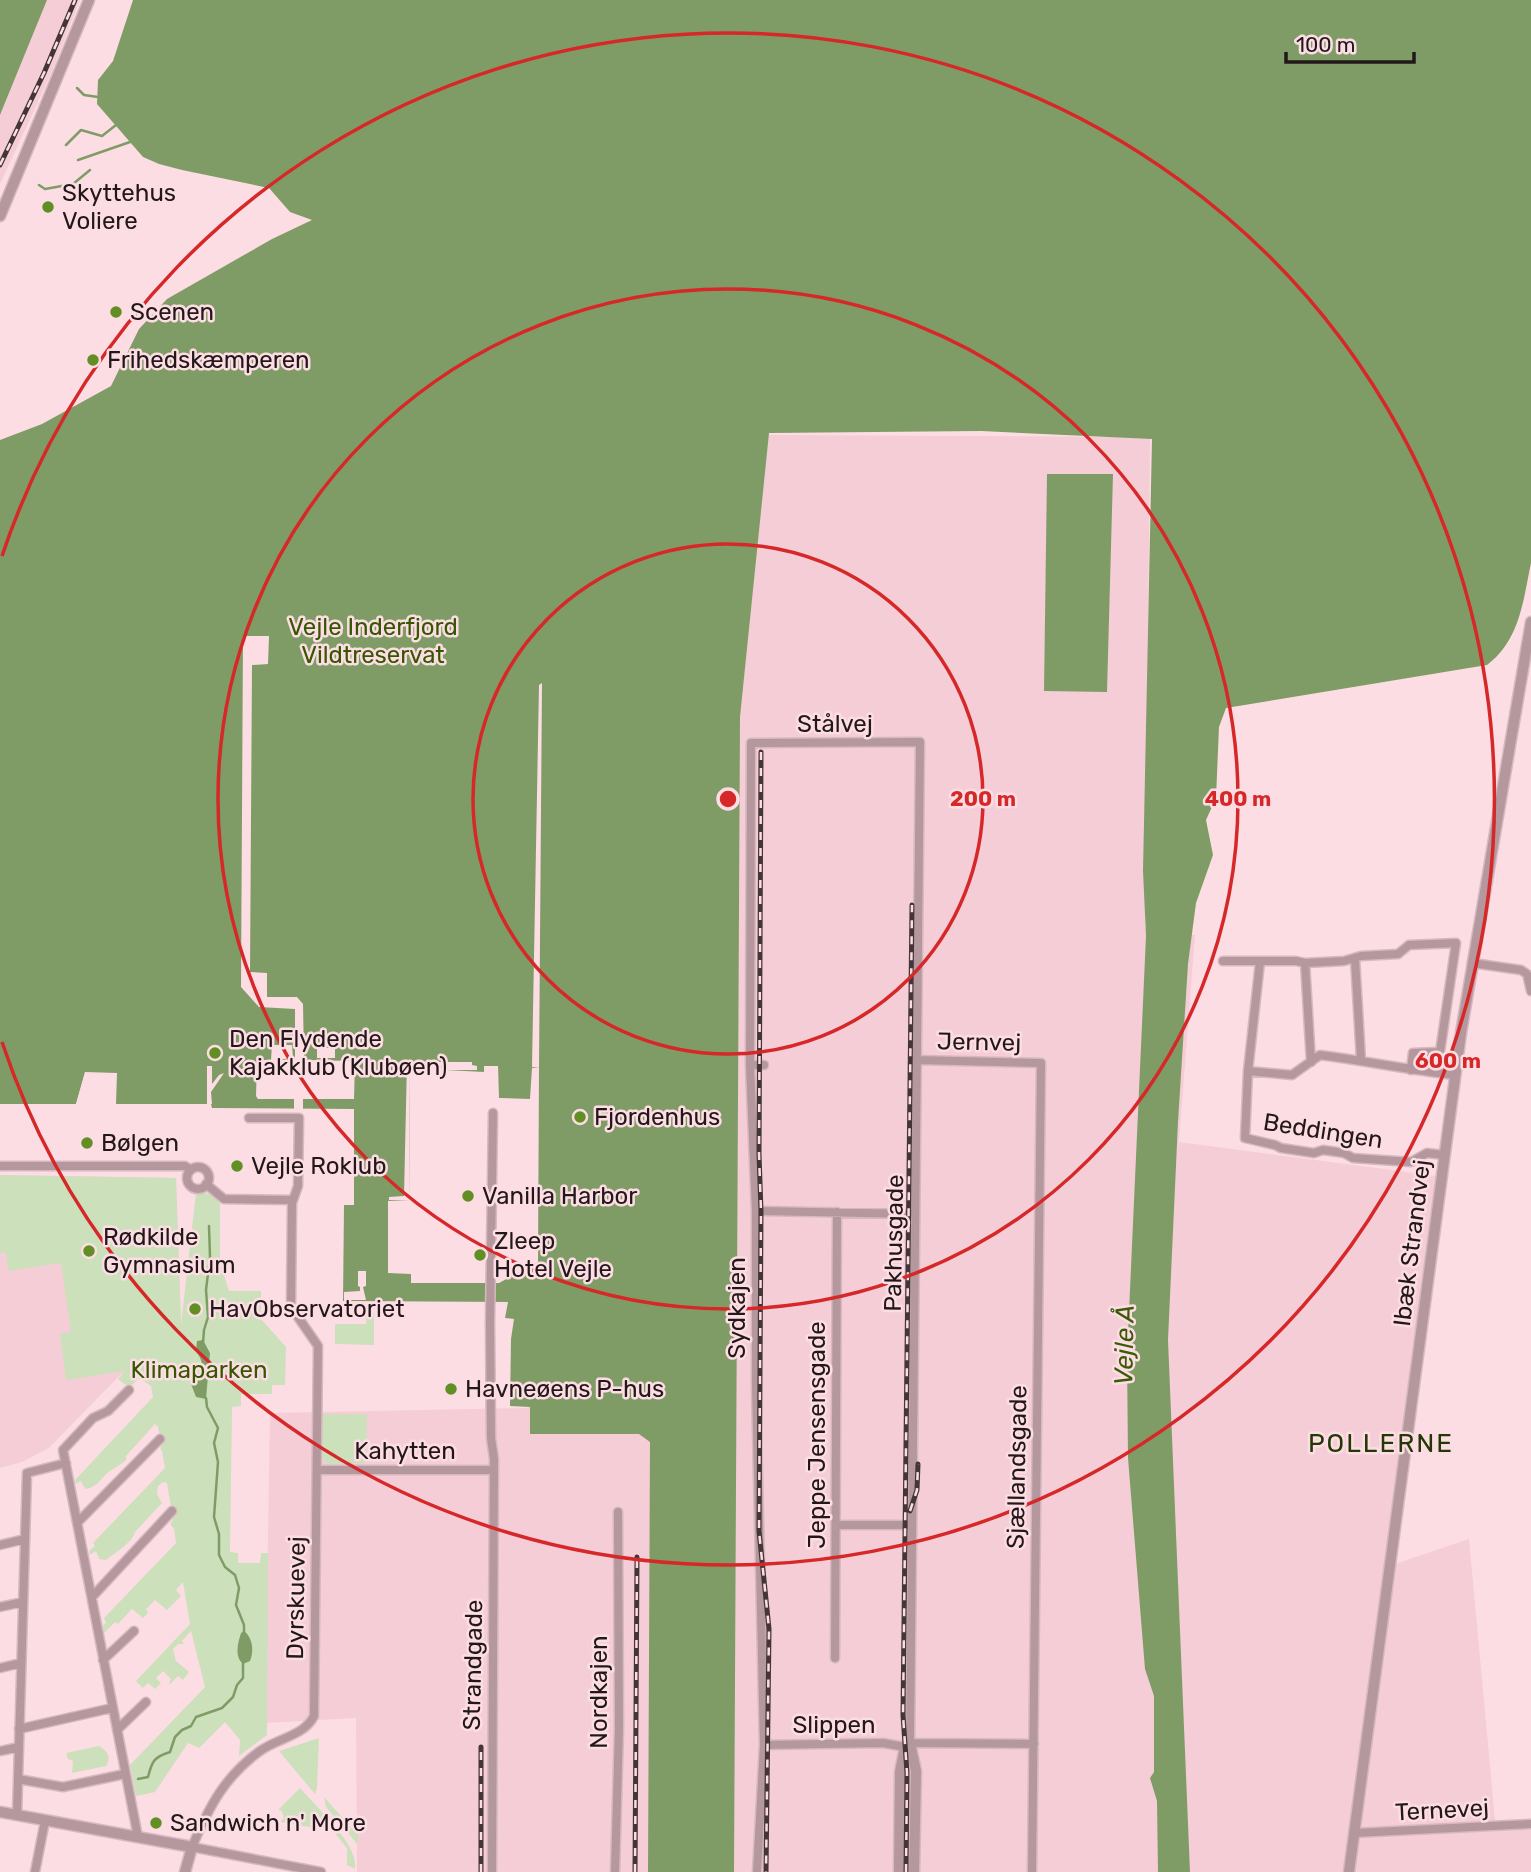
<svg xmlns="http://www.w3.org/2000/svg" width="1531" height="1872" font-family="Rubik,sans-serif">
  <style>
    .built { fill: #f5cdd6 }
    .green { fill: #cce0bb }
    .water { fill: #809c66; fill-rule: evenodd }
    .pier { fill: #fddde4 }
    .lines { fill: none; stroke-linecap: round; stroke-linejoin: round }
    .stream { stroke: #809c66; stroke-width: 2.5 }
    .minor-casing { stroke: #d6b9bf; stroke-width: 11 }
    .tertiary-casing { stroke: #d6b9bf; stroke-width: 13 }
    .minor { stroke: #b5979e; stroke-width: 8 }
    .tertiary { stroke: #b5979e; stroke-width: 10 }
    .rail-casing { stroke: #443538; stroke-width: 5 }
    .rail { stroke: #fddde4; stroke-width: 2.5; stroke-dasharray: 8; stroke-linecap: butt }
    .ring { fill: none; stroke: #d62828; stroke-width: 3.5 }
    .poi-dot { fill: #618f24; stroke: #fddde4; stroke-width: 2.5 }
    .labels { text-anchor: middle; stroke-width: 5; stroke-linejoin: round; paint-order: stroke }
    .poi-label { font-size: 24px; fill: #221719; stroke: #fddde4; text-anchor: start }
    .park-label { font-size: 24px; fill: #355700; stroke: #fddde4 }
    .street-label { font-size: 24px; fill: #221719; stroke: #fddde4 }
    .water-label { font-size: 26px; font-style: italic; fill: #395b05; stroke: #fddde4 }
    .neighbourhood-label { font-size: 26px; letter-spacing: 2px; fill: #233905; stroke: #fddde4 }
    .centre { fill: #d62828; stroke: #fddde4; stroke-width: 3.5 }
    .ring-label { font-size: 21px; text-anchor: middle; font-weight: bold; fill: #d62828; stroke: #fddde4; stroke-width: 5; stroke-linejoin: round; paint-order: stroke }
  </style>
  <rect width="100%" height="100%" fill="#fddde4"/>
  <path class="built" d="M47,0H80L52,72L0,184V115Z
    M770,435L1150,437L1145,928L1195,935L1179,1142L1445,1177L1389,1566L1469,1539L1495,1820L1531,1819V1872H357L356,1718L265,1723L270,1413L528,1408L531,1328L685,440Z
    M0,1175L176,1178L181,1324L124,1371L49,1448L22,1462L0,1468Z"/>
  <path class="green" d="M0,1175L176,1178L181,1325L196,1193L214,1194L220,1204V1262L229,1291H261V1319L286,1347L285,1385H272V1394H241V1406L232,1407L230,1552L238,1553V1563H260L261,1553H268L267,1735L239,1756L240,1740L225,1722L199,1748L188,1743L155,1792L136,1796L130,1765L205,1687L191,1631L182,1641L184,1644H178L173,1649L176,1661L189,1672L183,1680L178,1676L170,1684L169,1683L171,1679L163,1671L156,1678L161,1683L155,1689L148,1683L143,1688L136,1681L190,1624L183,1582L176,1590L181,1596L167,1610L155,1600L146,1609L148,1613L143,1618L132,1609L118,1624L115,1622L104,1633L103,1625L106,1623L104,1618L176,1543L174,1529L170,1524L173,1520L167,1483L163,1482L158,1486L157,1494L162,1503L135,1532C132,1543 116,1552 106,1560L99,1559L96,1551L90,1555L89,1551L95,1546L93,1543L165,1468L162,1451L160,1448L162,1446L158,1427L155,1424L126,1456V1460C121,1465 116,1467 110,1471C101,1477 98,1488 85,1489L81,1481L76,1484L75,1480L153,1397L151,1386L139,1378L132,1385L127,1386L118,1379L124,1371L66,1380L60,1334L71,1332L61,1263L8,1271L6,1253H0Z
    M366,1311L374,1312V1345L335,1344V1324H366Z
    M322,1414H367L366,1463L331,1464L325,1462L322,1457Z
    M319,1738L317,1788L315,1794L279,1751Z
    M99,1746C107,1751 112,1756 106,1766L72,1773L73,1761L68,1759L66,1753Z
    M300,1788C316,1807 359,1844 355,1869L347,1865V1848L333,1831L280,1822L284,1818L282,1811L278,1810Z
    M324,1797L358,1835V1845L326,1807Z"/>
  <path class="water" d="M0,0H47L0,115Z
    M133,0H1531V563C1523,601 1520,640 1487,665L1226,708L1219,727L1216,798L1206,820L1213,855L1196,903L1188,964L1178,1122L1168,1340L1190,1872H1158L1157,1801L1150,1778L1154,1772V1696L1145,1669L1128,1458L1127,1356L1146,936L1143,871L1152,439L981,431L769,433L740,717L734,1872H648L650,1442L639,1434H530V1407L510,1406L511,1339L514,1319L505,1318L508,1302L343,1301L344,1205H354V1109L212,1108L211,1104H116V1073H85L76,1104H0V440L42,424L111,386L139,329L167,299L272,239L312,220L290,212L269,188L182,170L159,164L143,157L97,104L98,80L113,61ZM410,1066H438L445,1070L484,1072V1066H498L499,1098L530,1099L532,1068L539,1067L538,1262L499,1283H411V1274L388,1273V1201L409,1200Z
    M1047,474H1113L1107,692L1044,691Z
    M203,1340L210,1353L206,1399L196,1397L191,1384C201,1370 207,1367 196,1351L197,1341Z
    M244,1631C253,1638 254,1651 250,1661L243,1664C234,1656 238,1643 241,1633Z"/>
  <path class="pier" d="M243,636H269L268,664L252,665L250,972L267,973V997H297L303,1004L304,1060L355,1061L354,1099H303V1109H294V1099H258L256,1096L257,1060H271L272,1045H292L293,1058L275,1060H295V1009L259,1007L241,987Z
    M542,683L539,1067H532L539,685Z
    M317,1048H335V1058H317Z
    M407,1062H472V1065L477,1066V1070H445V1066H410L409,1200H389V1197L404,1196Z
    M207,1066H212V1084L219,1075L224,1073L211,1092L212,1104H207Z
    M85,1072L117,1073L116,1104H113V1076H88L80,1104H76Z
    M358,1271H366V1286L363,1287L366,1300H344V1292L360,1291V1287L358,1286Z"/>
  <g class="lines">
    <path class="stream" d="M77,88L84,95L98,97
      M66,145L81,130L102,136L116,125
      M78,160L130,142
      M39,185L45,189L73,184L90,170
      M203,1343L204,1330L208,1317L206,1290L210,1257L209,1226
      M206,1398L207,1407L218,1428L214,1443L218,1462L214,1517L219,1534V1555L225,1567L235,1575L239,1588L236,1605L244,1625V1633
      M138,1779L148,1777C152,1761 154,1757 170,1752L175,1737L182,1730L191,1726L196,1717L222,1708L233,1697L237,1685L243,1678V1661"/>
    <defs>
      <path id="minor" d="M1355,959L1361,1060
        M1223,961H1296L1305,963L1344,961L1361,956L1398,954L1409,945L1456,943L1440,1052L1413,1053L1411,1070
        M1260,962L1248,1071L1245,1138L1275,1145L1281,1148L1314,1153L1323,1150L1344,1153L1353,1158L1411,1162L1427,1153L1444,1155
        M1305,963L1311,1062
        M1472,963L1521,970L1527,974L1531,991
        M917,1060L1041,1063L1032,1872
        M750,1065H764
        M1248,1071L1292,1075L1320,1055C1366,1061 1409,1070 1455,1075
        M249,1118H299L298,1186L292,1203L291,1307L318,1346L314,1716C304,1736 278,1738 260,1751C224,1777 209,1807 192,1847L321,1872
        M0,1166H185L191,1170
        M187 1178a11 11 0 1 1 22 0a11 11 0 1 1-22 0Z
        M206,1184L224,1199L293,1200
        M756,1211L915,1214
        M129,1390L108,1411L93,1418L63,1450L138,1837
        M317,1470H494
        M78,1522L160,1439
        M836,1525H912
        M0,1545L25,1539
        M92,1597L172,1511
        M0,1607L23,1602
        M835,1658L837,1212
        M103,1660L134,1631
        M0,1668L21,1663
        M19,1729L112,1708
        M117,1730L146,1702
        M764,1745L883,1743L905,1747
        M0,1751L19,1747
        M18,1779L63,1787L125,1774
        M17,1815L27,1473L66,1463
        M1355,1833L1531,1824
        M35,1872L45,1821
        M492,1872L494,1459L491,1438L490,1322L493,1113
        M615,1872L619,1728L618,1512
        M757,1872L764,1745L756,1386V1211L750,1065L751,743L920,742L910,1743L1034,1744"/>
      <path id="tertiary" d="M0,216L89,0
        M910,1743L916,1771L914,1872
        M0,1812L192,1847L185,1872
        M899,1872L900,1772L905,1747L910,1743
        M1349,1872L1461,1033L1531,622"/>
    </defs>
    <use href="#minor" class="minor-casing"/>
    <use href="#tertiary" class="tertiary-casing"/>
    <use href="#minor" class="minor"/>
    <use href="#tertiary" class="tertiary"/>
    <defs>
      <path id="rail" d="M0,165L44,73L75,0
        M761,752L759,1154L761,1211L759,1531L769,1629L766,1872
        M910,1511L917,1490L918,1464
        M481,1872V1747
        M635,1872L637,1557
        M906,1872L907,1773L903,1715L912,905"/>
    </defs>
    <use href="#rail" class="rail-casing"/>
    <use href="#rail" class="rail"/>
  </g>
  <g class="ring">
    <circle cx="728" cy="799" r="255"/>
    <circle cx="728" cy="799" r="510"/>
    <path d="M2 556A766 766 0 1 1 2 1042"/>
  </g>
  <g class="poi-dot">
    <circle cx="48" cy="207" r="7"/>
    <circle cx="116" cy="312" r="7"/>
    <circle cx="93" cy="360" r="7"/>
    <circle cx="215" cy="1053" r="7"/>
    <circle cx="580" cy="1117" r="7"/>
    <circle cx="87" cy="1143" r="7"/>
    <circle cx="237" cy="1166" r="7"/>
    <circle cx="468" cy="1196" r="7"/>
    <circle cx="89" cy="1251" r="7"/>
    <circle cx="480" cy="1255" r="7"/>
    <circle cx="195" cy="1309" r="7"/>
    <circle cx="451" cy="1389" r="7"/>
    <circle cx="156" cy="1823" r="7"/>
  </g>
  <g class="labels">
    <g class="poi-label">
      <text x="62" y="201">Skyttehus<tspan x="62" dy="28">Voliere</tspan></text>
      <text x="130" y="320">Scenen</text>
      <text x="107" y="368">Frihedskæmperen</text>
      <text x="229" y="1047">Den Flydende<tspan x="229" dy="28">Kajakklub (Klubøen)</tspan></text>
      <text x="594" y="1125">Fjordenhus</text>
      <text x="101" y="1151">Bølgen</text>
      <text x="251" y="1174">Vejle Roklub</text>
      <text x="482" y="1204">Vanilla Harbor</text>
      <text x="103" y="1245">Rødkilde<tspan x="103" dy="28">Gymnasium</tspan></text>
      <text x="494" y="1249">Zleep<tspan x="494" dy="28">Hotel Vejle</tspan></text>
      <text x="209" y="1317">HavObservatoriet</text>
      <text x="465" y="1397">Havneøens P-hus</text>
      <text x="170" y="1831">Sandwich n' More</text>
    </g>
    <g class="park-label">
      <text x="373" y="635">Vejle Inderfjord<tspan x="373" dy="28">Vildtreservat</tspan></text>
      <text x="199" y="1378">Klimaparken</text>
    </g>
    <g class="street-label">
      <text x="835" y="732">Stålvej</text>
      <text transform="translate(979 1042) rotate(1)" y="8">Jernvej</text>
      <text transform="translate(1323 1131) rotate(9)" y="8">Beddingen</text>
      <text transform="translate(894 1243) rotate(-89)" y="8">Pakhusgade</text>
      <text transform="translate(1412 1243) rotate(-83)" y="8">Ibæk Strandvej</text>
      <text transform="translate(737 1308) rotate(-90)" y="8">Sydkajen</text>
      <text transform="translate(817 1435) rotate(-90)" y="8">Jeppe Jensensgade</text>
      <text x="405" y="1459">Kahytten</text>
      <text transform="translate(1017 1467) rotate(-89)" y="8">Sjællandsgade</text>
      <text transform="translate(296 1598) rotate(-89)" y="8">Dyrskuevej</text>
      <text transform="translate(473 1665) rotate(-89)" y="8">Strandgade</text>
      <text transform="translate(599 1692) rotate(-90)" y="8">Nordkajen</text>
      <text x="834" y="1733">Slippen</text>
      <text transform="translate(1442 1810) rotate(-3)" y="8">Ternevej</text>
    </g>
    <g class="water-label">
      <text transform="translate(1124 1345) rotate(-89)" y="9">Vejle Å</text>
    </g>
    <g class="neighbourhood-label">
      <text x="1381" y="1452">POLLERNE</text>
    </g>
  </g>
  <circle cx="728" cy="799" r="10" class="centre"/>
  <g class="ring-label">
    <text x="983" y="806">200 m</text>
    <text x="1238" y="806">400 m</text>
    <text x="1448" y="1068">600 m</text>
  </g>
  <path d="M1286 52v10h128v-10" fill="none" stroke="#221719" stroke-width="3.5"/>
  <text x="1296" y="52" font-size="21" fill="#221719" stroke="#fddde4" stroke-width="5" paint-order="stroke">100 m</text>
</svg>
